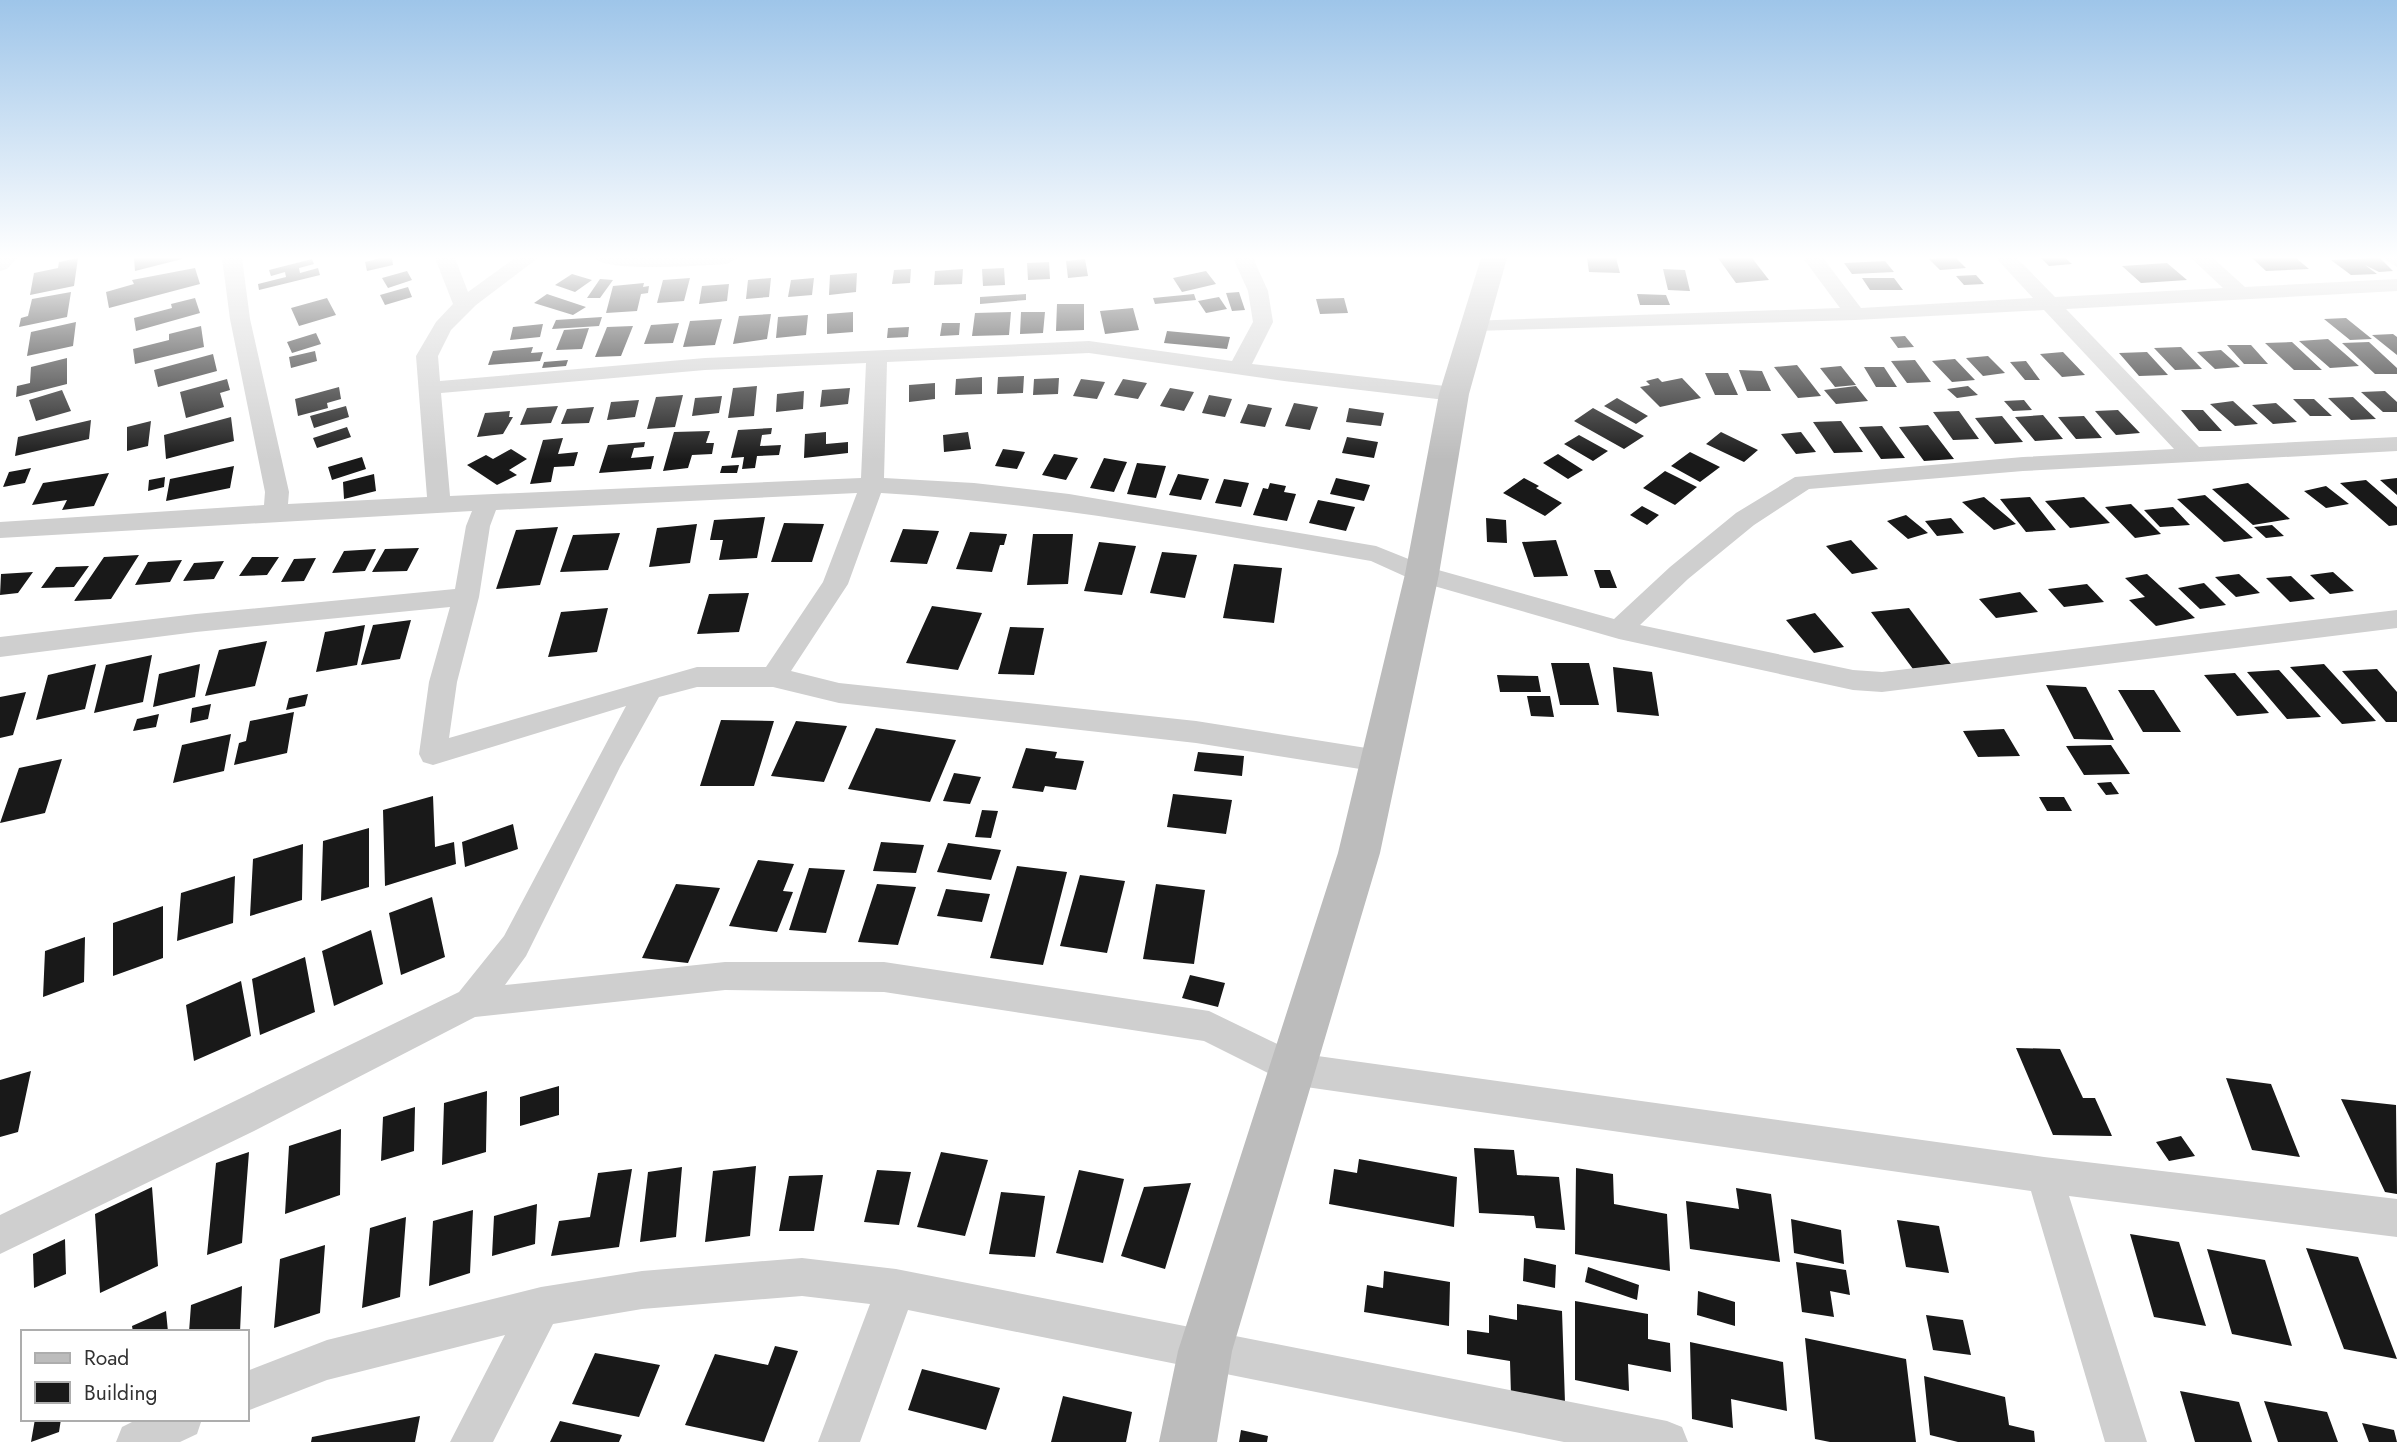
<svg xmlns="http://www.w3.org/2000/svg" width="2397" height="1442" font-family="Jost,sans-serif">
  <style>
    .building { fill: #191919 }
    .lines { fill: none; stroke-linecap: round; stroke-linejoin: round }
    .street { fill: #cfcfcf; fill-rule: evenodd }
    .secondary { fill: #bcbcbc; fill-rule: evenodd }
  </style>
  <rect width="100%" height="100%" fill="#fff"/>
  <path class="building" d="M78,258L74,286L30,295L34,273L58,268L59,262Z
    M134,258H182V259L135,271Z
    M381,258H392L393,265L367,271L365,262Z
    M1587,258H1616L1620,273L1589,272Z
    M1718,258H1752L1769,280L1736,283Z
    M1945,258H1956L1966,268L1940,270L1929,259Z
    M2041,258H2065L2072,264L2049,266Z
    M2252,258H2296L2309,269L2266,271Z
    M2380,258L2393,271L2379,272L2365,265L2377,274L2351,275L2331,260Z
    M312,259L314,264L299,268L300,273L318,268L320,275L259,290L258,284L286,277L285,272L271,276L269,270Z
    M1085,259L1088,276L1068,278L1066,261Z
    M1885,261L1894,272L1852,274L1844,263Z
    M1049,262L1050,279L1028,280L1027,263Z
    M2167,263L2187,280L2141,283L2122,266Z
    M195,268L200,284L109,308L106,292L134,284L132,280Z
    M1004,268L1005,285L983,286L982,269Z
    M911,269L910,283L892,284L894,270Z
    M963,269L962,284L934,285L935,271Z
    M1663,269L1685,270L1690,291L1668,290Z
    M407,271L412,280L388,288L382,278Z
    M1206,271L1216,284L1182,292L1173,278Z
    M857,273L856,292L829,295L830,275Z
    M572,274L592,280L575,292L555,285Z
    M1976,275L1984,284L1964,285L1956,276Z
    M690,278L684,301L657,303L663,280Z
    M771,278L769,297L746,299L748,280Z
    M814,278L812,295L788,297L791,280Z
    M1862,278H1894L1903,290H1870Z
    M600,279L613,280L600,298H587Z
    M644,283L643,287L649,286L648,293L641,294L637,311L606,313L613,286Z
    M729,284L727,301L699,304L702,286Z
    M408,287L412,297L385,305L380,295Z
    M71,292L67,317L19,327L21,318L28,316L32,299Z
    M1239,292L1245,310L1232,311L1226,293Z
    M547,294L586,307L573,315L534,303Z
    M1026,294V300L980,304V297Z
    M1194,294L1196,300L1155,304L1153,298Z
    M1637,294L1666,295L1670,305H1640Z
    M1219,297L1227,309L1206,313L1198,301Z
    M195,298L200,313L136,331L134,318L172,308L171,304Z
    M327,298L336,315L299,326L291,308Z
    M1344,298L1348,313L1320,314L1316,299Z
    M1057,304H1084V330L1056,331Z
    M1133,308L1139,330L1105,334L1100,311Z
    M853,312V332L827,334V314Z
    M1011,312L1009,335L972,336L975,313Z
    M1021,312H1045L1043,333L1020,334Z
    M771,314L767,339L733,344L739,316Z
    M808,315L806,335L776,338L778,317Z
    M602,317L599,326L552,329L556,320Z
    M2346,318L2372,339L2350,340L2324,319Z
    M722,319L715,345L683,347L690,321Z
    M76,322L73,346L27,356L31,332Z
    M679,323L673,343L644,344L651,325Z
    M942,323H960L959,335L940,336Z
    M543,324L540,337L510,340L513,327Z
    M201,326L204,347L135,364L133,349L169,340V334Z
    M633,326L621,356L595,357L607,327Z
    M909,327L908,337L887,338L888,328Z
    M589,328L582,349L556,350L564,330Z
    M1167,331L1199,334L1230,337L1227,349L1164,343Z
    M316,333L321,344L292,353L287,342Z
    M2393,334L2397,337V355L2372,335Z
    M1905,336L1914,347L1898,348L1890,337Z
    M2328,339L2359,366L2330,368L2299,341Z
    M2292,342L2322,370H2294L2265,343Z
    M2369,342L2397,368V374H2375L2342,343Z
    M2227,345H2251L2268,364H2244Z
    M533,347L531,353L543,352L540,361L488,365L493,351Z
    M2181,347L2202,369L2175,370L2154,348Z
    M2221,350L2240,367L2215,369L2197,352Z
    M315,351L317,361L291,368L289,357Z
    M2063,352L2085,375L2062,377L2040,354Z
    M2147,352L2168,375L2139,376L2119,353Z
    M213,354L217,371L158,387L154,370Z
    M1988,356L2005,373L1983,376L1966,358Z
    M67,358V384L16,397L17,386L30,383L31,367Z
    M1955,359L1975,380L1952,382L1932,361Z
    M568,360L566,366L542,368L544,362Z
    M1915,360L1931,382L1907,383L1891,361Z
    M2026,361L2040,380H2025L2010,362Z
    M1797,365L1821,396L1798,398L1774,367Z
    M1841,366L1856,385L1835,387L1820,368Z
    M1864,367H1884L1897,387H1876Z
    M1739,370L1762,371L1771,391H1747Z
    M1705,373H1728L1738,395H1715Z
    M1024,376L1023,393L997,394L998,377Z
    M982,377V394L955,395L956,379Z
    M1059,378L1058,394L1033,395L1034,379Z
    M1658,378L1662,382L1682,378L1701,398L1660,407L1640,387L1650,385L1646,381Z
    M227,379L230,390L220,393L224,407L186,418L180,392Z
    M1081,379L1105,382L1097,399L1073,396Z
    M1123,379L1147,383L1138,399L1114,395Z
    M935,383V399L909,402V385Z
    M757,386L754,416L728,418L733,388Z
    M1856,386L1868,401L1836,404L1824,390Z
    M1968,386L1978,395L1957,398L1947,389Z
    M339,387L341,399L327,403L328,408L298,416L295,399Z
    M850,388L848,404L820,407L822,390Z
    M1170,388L1194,392L1184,411L1160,406Z
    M62,390L71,411L36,421L29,400Z
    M804,391L803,409L776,412L777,394Z
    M2385,391L2397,402V412H2383L2361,392Z
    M683,395L675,427L647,429L656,397Z
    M1209,395L1232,399L1225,417L1202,413Z
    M722,396L719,413L692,416L695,398Z
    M2353,397L2376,419L2351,420L2328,398Z
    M1617,398L1648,416L1636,424L1604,406Z
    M2293,399H2314L2332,416H2310Z
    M639,400L635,417L607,420L611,402Z
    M2024,400L2032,410L2013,411L2004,401Z
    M2233,401L2258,424L2235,426L2210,404Z
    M1294,403L1318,407L1310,430L1285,426Z
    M2276,403L2297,422L2273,424L2252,405Z
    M1248,404L1272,408L1265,427L1240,423Z
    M346,406L349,417L314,428L310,416Z
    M558,406L551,423L520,425L527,408Z
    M594,407L589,423L561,424L567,409Z
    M1349,408L1384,413L1381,426L1346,422Z
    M1593,408L1644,436L1624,449L1574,421Z
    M2118,410L2140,433L2116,435L2095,411Z
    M2181,410H2203L2222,431H2199Z
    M510,411L509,417H513L503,434L477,437L485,413Z
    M1959,411L1979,439L1953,440L1933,412Z
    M2043,415L2063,439L2035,441L2015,417Z
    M2002,416L2023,442L1995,444L1975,418Z
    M2084,416L2102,438L2076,439L2058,417Z
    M231,417L234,441L166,459L164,435Z
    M91,420L89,439L15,456L18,437Z
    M151,421L148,446L127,451V427Z
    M1841,421L1863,452L1834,453L1813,422Z
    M1928,425L1954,459L1924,461L1899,427Z
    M1882,426L1905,458L1881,459L1859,427Z
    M347,427L351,437L317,448L313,438Z
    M772,428L771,434L762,435L760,446L781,445L779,455L757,456L755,468L742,469L744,457L731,458L738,430Z
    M710,431L706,443H714L712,454L692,455L688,468L663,471L674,432Z
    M826,432V444L848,442V453L804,458L805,434Z
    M968,432L971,449L944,452L943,435Z
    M1721,432L1758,450L1744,462L1706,444Z
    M1801,432L1816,452L1796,454L1781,434Z
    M1579,435L1608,451L1593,461L1564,444Z
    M1347,437L1378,442L1374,458L1342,453Z
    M563,438L558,454L578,452L574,466L554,467L551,482L530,484L543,440Z
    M645,442L644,447L634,448L631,458L654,456L651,469L599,473L608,445Z
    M511,449L527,459L509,470L517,475L497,485L467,465L486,455L493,459Z
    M1003,449L1025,452L1017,469L995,466Z
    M1690,452L1720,467L1700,482L1671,466Z
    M1054,454L1078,458L1066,480L1042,475Z
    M1558,454L1583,470L1568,479L1543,463Z
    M362,457L366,469L332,480L328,467Z
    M1104,458L1127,462L1114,492L1090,488Z
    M1137,463L1166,466L1156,498L1127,494Z
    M739,465L737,473H720L722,466Z
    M234,466L230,488L166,501L170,479Z
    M31,468L25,483L3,487L9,472Z
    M1665,471L1697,487L1675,505L1643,488Z
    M109,473L94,506L62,510L67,500L32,505L43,483Z
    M374,474L376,491L344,499L343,482Z
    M1178,474L1209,479L1201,500L1169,495Z
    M165,477L164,487L148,491L149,480Z
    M1336,478L1370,485L1364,501L1330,494Z
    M1524,478L1539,486L1536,488L1562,503L1545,516L1503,493Z
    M2397,478V495L2380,480Z
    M1224,479L1249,483L1241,507L1215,503Z
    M2366,480L2397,507V525L2389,526L2340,483Z
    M1270,483L1286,486L1284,492L1296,494L1287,521L1253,515L1263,488L1268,489Z
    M2248,483L2290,519L2253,525L2212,489Z
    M2326,486L2349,504L2326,508L2304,491Z
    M2205,495L2253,538L2224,542L2177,499Z
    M1984,497L2016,524L1994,530L1962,502Z
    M2030,497L2056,530L2026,532L2000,499Z
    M2084,497L2110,523L2070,528L2045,501Z
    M1318,500L1355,507L1346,531L1309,523Z
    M2131,504L2161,534L2135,538L2105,507Z
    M1642,506L1659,515L1647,525L1630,515Z
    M2173,507L2190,525L2160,527L2144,510Z
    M1906,515L1928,533L1908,539L1887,521Z
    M765,517L757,558L719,560L723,540H710L714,520Z
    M1486,518L1506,520L1507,543L1487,542Z
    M1951,518L1964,533L1937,536L1925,521Z
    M784,523L824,524L812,562H771Z
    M697,524L690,563L649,567L657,528Z
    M2272,525L2284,536L2266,538L2254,527Z
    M558,527L540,585L496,589L516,530Z
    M903,529L939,531L927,564L890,562Z
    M970,532L1007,534L1004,545H1000L992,572L956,569Z
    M620,533L608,570L560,572L573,535Z
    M1033,534H1073L1068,584L1027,585Z
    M1556,540L1568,576L1534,577L1522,542Z
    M1851,540L1878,569L1852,574L1826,546Z
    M1099,542L1136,546L1122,595L1084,591Z
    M419,548L407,571L372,572L385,549Z
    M376,549L365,571L332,573L344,551Z
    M1162,552L1197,555L1185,598L1150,593Z
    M139,555L111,599L74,601L104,557Z
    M252,557H279L267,575L239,576Z
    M316,558L304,581L281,582L294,559Z
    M182,560L170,582L135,585L148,562Z
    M224,561L214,579L183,581L194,563Z
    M1234,564L1282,568L1274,623L1223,618Z
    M89,566L74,587L41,588L56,567Z
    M1594,570H1610L1617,588H1600Z
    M33,572L18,593L0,595L1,574Z
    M2333,572L2354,591L2330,594L2310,575Z
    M2147,574L2195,618L2156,626L2129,600L2145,597L2125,578Z
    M2239,574L2260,593L2236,597L2215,577Z
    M2291,576L2315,599L2290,602L2266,578Z
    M2204,583L2226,605L2200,609L2178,588Z
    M2087,584L2104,602L2064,607L2048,589Z
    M2020,592L2038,612L1996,618L1979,599Z
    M749,593L739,632L697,634L709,594Z
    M932,606L982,613L958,670L906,663Z
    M608,608L597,652L548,657L561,612Z
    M1909,608L1951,664L1913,669L1871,612Z
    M1815,613L1844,647L1814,653L1786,620Z
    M411,620L400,659L361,665L373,625Z
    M365,625L357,665L316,672L325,632Z
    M1010,627L1044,628L1034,675L998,674Z
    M267,641L255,686L205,696L219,650Z
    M152,655L143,702L94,713L106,665Z
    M1551,663H1589L1599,705H1560Z
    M96,664L85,709L36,720L48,675Z
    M200,664L195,697L153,707L159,674Z
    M2324,664L2376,721L2342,724L2290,667Z
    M1613,667L1652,672L1659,716L1617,712Z
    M2377,669L2397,692V722H2386L2342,671Z
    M2279,670L2321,717L2287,719L2247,672Z
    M2235,673L2269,713L2237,716L2204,675Z
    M1497,675L1538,676L1541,692H1500Z
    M2046,685L2086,687L2114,740L2074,739Z
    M2118,690H2154L2181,732H2143Z
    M26,692L13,735L0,738V697Z
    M308,694L305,706L286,710L289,698Z
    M1527,696H1550L1554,717L1531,716Z
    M211,704L208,719L190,723L192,708Z
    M294,712L287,753L234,765L239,743L246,741L250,721Z
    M159,714L156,727L133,731L137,719Z
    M721,720L774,721L754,786H700Z
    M796,721L847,726L824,782L771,776Z
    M876,728L956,740L930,802L848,789Z
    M2004,729L2020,756L1978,757L1963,731Z
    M231,734L224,771L173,783L182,745Z
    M2111,745L2130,774L2084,775L2066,746Z
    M1026,748L1057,752L1055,758L1084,761L1076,790L1045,786L1043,792L1012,788Z
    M1198,752L1244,756L1242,776L1194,771Z
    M62,759L45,813L0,823L19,768Z
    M954,773L981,777L970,804L943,801Z
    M2111,782L2119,794L2106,795L2097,783Z
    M1173,794L1232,800L1226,834L1167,827Z
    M433,796L435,847L454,842L456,864L385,886L383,810Z
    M2039,797H2064L2072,811H2047Z
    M982,810L998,811L991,838L975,837Z
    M513,824L518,849L465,867L462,842Z
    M369,828V887L321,901L323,841Z
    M881,842L924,845L916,873L873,871Z
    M948,843L1001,850L991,880L937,872Z
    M303,844L302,900L250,916L253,859Z
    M758,860L794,864L783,891L793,892L777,932L729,926Z
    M1017,866L1067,872L1043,965L990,958Z
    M809,868L845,870L826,933L789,930Z
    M1080,875L1125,881L1107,953L1060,946Z
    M235,876L233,923L177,941L181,893Z
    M676,884L720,888L688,963L642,958Z
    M877,884L916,887L898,945L858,942Z
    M1156,884L1205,890L1194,964L1143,959Z
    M946,889L990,894L982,922L937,916Z
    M432,897L445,957L401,975L389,913Z
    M163,906V958L113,976V923Z
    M371,930L383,984L334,1006L322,951Z
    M85,937L84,982L43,997L45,951Z
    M305,957L315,1012L260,1035L252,979Z
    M1190,975L1225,983L1218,1007L1182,998Z
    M241,981L251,1036L194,1061L186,1005Z
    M2016,1048L2060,1049L2083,1098H2095L2112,1136L2053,1135Z
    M31,1071L18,1132L0,1137V1080Z
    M2226,1078L2271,1084L2300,1157L2252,1150Z
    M559,1086V1115L520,1126V1097Z
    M487,1091L486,1152L442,1165L444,1103Z
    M2341,1099L2396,1105L2397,1194L2385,1192Z
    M415,1107L414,1151L381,1161L383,1117Z
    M341,1129L340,1195L285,1214L289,1146Z
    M2181,1136L2195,1156L2169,1161L2156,1142Z
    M1474,1148L1514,1150L1517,1175L1559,1177L1565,1230L1536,1228L1534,1216L1479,1213Z
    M249,1152L242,1243L207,1255L216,1163Z
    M941,1152L988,1160L965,1236L917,1227Z
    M1359,1159L1457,1177L1454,1227L1329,1204L1334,1169L1357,1173Z
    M756,1166L750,1236L705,1242L713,1171Z
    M682,1167L676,1237L640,1242L648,1172Z
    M1576,1168L1613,1174L1614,1204L1667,1214L1670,1271L1575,1254Z
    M632,1169L619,1247L551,1256L559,1221L590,1217L598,1173Z
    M877,1170L911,1172L899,1225L864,1222Z
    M1079,1170L1124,1179L1103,1263L1056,1253Z
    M823,1175L814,1231H779L789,1176Z
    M1191,1183L1165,1269L1121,1256L1144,1187Z
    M152,1187L158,1266L100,1293L95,1214Z
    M1736,1188L1771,1194L1780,1262L1690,1249L1686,1201L1739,1209Z
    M1001,1192L1045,1196L1035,1257L989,1254Z
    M537,1204L535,1244L492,1256L494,1216Z
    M473,1210L470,1273L429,1286L433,1221Z
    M406,1217L400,1297L362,1308L370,1228Z
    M1791,1219L1841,1230L1844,1264L1794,1253Z
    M1897,1220L1939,1226L1949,1273L1906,1267Z
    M2130,1234L2179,1242L2206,1326L2154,1317Z
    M65,1239L66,1274L34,1288L33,1254Z
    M325,1245L320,1313L274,1328L280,1259Z
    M2306,1248L2358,1257L2397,1359L2344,1349Z
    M2207,1249L2265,1260L2292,1346L2232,1334Z
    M1524,1258L1556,1265L1555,1288L1523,1281Z
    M1796,1262L1846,1270L1850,1295L1830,1291L1834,1317L1802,1312Z
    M1588,1267L1639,1285L1637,1300L1585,1282Z
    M1384,1271L1450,1282L1449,1326L1364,1312L1367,1285L1383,1288Z
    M242,1286L240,1332H189L191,1305Z
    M1698,1291L1735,1302V1326L1697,1315Z
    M1575,1301L1648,1314V1339L1670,1343L1671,1372L1628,1364L1629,1391L1575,1380Z
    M1517,1304L1562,1311L1565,1403L1511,1395L1510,1361L1467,1354V1330L1489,1333V1315L1517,1320Z
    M166,1311L168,1332H133L132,1326Z
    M1926,1315L1963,1320L1971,1355L1933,1350Z
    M1805,1338L1906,1359L1916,1442H1830L1815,1439Z
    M1690,1342L1783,1362L1787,1411L1731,1399L1733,1428L1692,1419Z
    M775,1346L798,1351L764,1442L685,1425L715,1354L768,1365Z
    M595,1353L660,1365L639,1417L572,1404Z
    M922,1369L1000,1388L986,1430L908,1410Z
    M1924,1376L2005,1397L2009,1425L2034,1431L2035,1442H1958L1930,1435Z
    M2180,1391L2239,1402L2252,1442H2195Z
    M1063,1396L1132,1412L1126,1442H1051Z
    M2264,1401L2327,1412L2338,1442H2278Z
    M420,1416L415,1442H311L312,1437Z
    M35,1419H61L59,1432L31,1442Z
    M560,1421L622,1435L619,1442H550Z
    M2362,1423L2394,1430L2397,1442H2369Z
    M1241,1430L1268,1436L1267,1442H1239Z"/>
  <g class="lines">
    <path class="street" d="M0,258H17L7,269L0,271Z
      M222,258H242L250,319L289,492L288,504L427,497L416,356L436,322L453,304L435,258H455L468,292L515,258H538L476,305L451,330L438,356L440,381L705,358L1089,341L1232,361L1253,322L1248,291L1233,258H1253L1268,291L1273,322L1252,364L1454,387L1465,394L1454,401L1284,381L1089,353L887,362L884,478L974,483L1069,494L1376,546L1431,568L1614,619L1670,567L1736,513L1795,477L2023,457L2174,449L2044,310L1855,320L1474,331L1467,329L1464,325L1467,321L1840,308L1803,258H1823L1861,308L2033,298L1996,258H2017L2055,297L2223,288L2191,258H2213L2245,287L2397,279V291L2066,309L2199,447L2397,437V451L2023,471L1809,489L1754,525L1688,579L1640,625L1853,670L1882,672L2397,610V628L1882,692L1853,690L1619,639L1413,580L1371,561C1208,533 1046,503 881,493L848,584L791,671L839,683L1196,721L1379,750L1389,753L1393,761L1389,769L1379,772L1196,743L839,703L773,687H697L659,697L620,767L526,956L505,985L725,962H884L1209,1011L1296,1053L2044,1157L2397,1199V1237L2069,1196L2147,1442H2105L2031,1191L1292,1085L1204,1041L884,992L725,990L475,1017L254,1131L0,1254V1215L459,992L504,936L626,706L433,765L423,762L419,754L429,682L450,607L196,632L0,657V637L196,614L455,589L466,526L472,511L0,538V522L264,505L265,492L230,319ZM866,363L861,478L450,496L441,393L705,370ZM857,493L823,582L766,667H697L449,738L457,682L479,597L490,526L496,510Z
      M595,258H737L727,264C704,265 608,273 595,258Z
      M2383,258H2397V267Z
      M802,1258L896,1269L1667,1421L1682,1427L1688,1442H1564L908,1310L860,1442H818L870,1304L802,1296L642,1309L553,1324L493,1442H450L505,1335L327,1380L247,1411V1371L327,1340L541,1287L642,1271Z
      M138,1419H202L197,1434L180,1442H116L122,1427Z"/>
    <path class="secondary" d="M1481,258H1507L1469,394L1439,574L1380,853L1232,1351L1217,1442H1159L1178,1351L1338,853L1405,574L1439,394Z"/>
  </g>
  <linearGradient id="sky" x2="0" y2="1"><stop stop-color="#9ec5e9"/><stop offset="0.56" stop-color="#fff"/><stop offset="1" stop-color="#fff" stop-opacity="0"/></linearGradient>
  <rect width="2397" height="460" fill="url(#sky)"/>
  <rect x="21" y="1330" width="228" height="91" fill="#ffffff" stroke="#adadad" stroke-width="2"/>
  <rect x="35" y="1353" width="35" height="10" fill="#bcbcbc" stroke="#adadad" stroke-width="2"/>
  <text x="84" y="1365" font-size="21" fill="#323232">Road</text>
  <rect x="35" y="1382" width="35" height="21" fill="#191919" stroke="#adadad" stroke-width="2"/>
  <text x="84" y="1400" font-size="21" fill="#323232">Building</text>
</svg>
